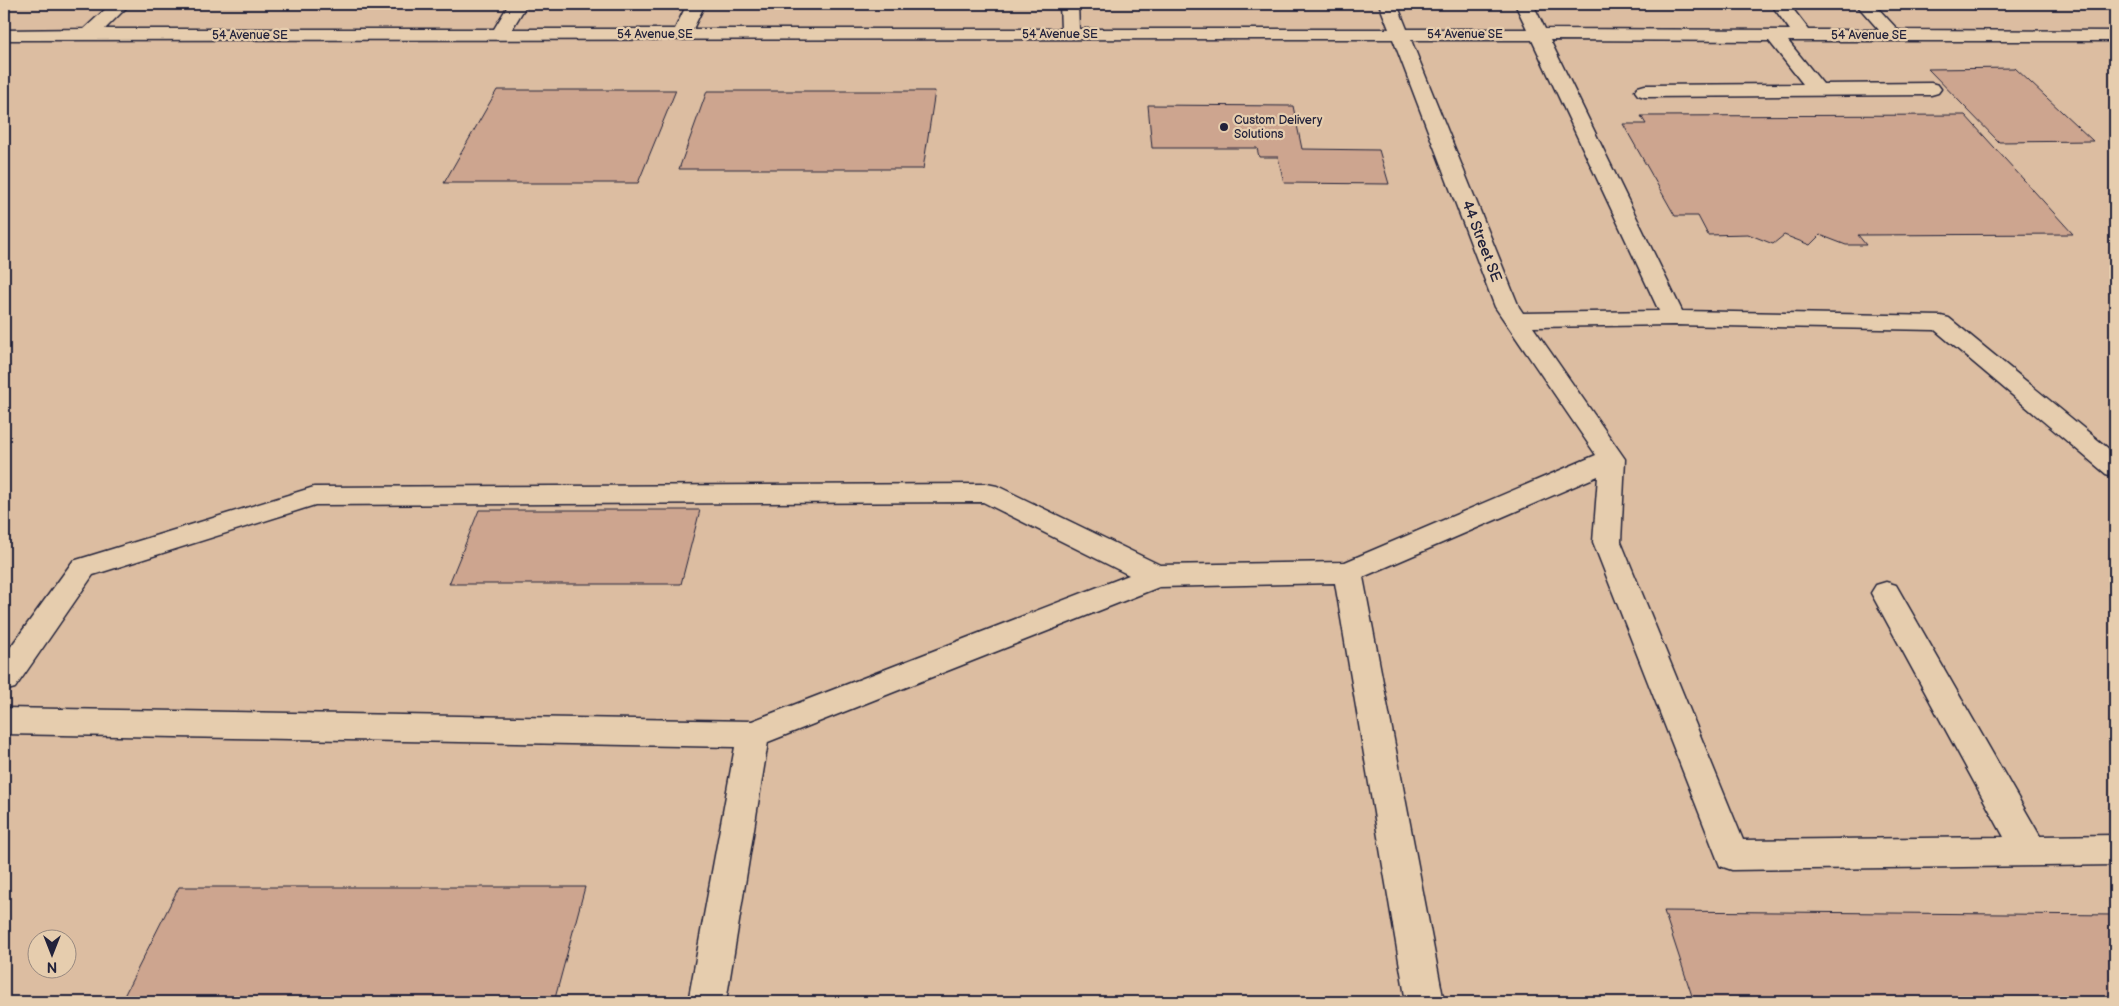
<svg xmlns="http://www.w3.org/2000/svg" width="2119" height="1006" font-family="'Balsamiq Sans',sans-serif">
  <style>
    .built { fill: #dcbda1; fill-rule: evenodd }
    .building { fill: #cda58f; stroke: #22223b }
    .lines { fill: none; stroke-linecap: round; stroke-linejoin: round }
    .minor-casing { stroke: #22223b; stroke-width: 3 }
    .minor { fill: #e6cdae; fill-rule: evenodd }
    .poi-dot { fill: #22223b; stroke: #e6cdae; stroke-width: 2 }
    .labels { text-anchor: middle; stroke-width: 4.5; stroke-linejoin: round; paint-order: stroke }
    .far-street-label { font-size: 12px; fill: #22223b; stroke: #e6cdae }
    .far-poi-label { font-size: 12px; fill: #22223b; stroke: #e6cdae; text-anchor: start }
    .street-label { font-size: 15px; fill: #22223b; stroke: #e6cdae }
  </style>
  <rect width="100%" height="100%" fill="#e8cbac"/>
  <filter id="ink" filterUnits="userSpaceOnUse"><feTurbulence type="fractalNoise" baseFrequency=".02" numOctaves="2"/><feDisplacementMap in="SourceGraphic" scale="10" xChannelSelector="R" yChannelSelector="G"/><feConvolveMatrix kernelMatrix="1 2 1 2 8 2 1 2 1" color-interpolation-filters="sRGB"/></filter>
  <g filter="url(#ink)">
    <path class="built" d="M4,4H2115V1002H4ZM38,938H68V968H38Z"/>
    <path class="building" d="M2015,68L2093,141L1999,142L1928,69Z
      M497,90H676L638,183H444Z
      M707,91H935L923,169H679Z
      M1148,105L1293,106L1302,149L1379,150L1389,184L1284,183L1278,157H1259L1257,148H1152Z
      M1965,115L2073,234L1858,235L1866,245H1846L1820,235L1810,245L1784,235L1773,244L1748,234L1708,235L1698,216H1675L1623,124H1646L1641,116Z
      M479,510H700L681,584H449Z
      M179,887H585L554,1002H121Z
      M1664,911L2115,915V1002H1694Z"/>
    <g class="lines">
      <defs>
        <path id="minor" d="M111,4H130L105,29H494L509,4H527L512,29H675L687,4H705L693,29H1061L1060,4H1078L1079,29H1389L1379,4H1397L1407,29H1527L1515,4H1533L1545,29L1790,30L1771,4H1789L1809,30H1879L1856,4H1874L1898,30L2115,31V41H1788L1823,84L1931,83L1938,85L1941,89L1938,93L1931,95L1645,97L1638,95L1635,91L1638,87L1645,85L1803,84L1769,41L1550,40L1682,311L1941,316L1949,318L2115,454V477L2106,474L1935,330L1674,325L1533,327L1625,459L1621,542L1743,840L2004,837L1871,593L1876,585L1886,582L1896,585L2040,836L2115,835V865L1732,870L1720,866L1593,542L1598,476L1363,577L1444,1002H1406L1335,583L1159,587L768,742L726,1002H688L735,747L4,734V708L752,721L1129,575L983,502L315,505L93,575L15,688L4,691V656L73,561L314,487L987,484L997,486L1160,565L1345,562L1596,455L1495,307L1393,39L4,40V30L84,29ZM1411,40H1532L1659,311L1523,313L1519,307Z"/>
      </defs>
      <use href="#minor" class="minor-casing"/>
      <use href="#minor" class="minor"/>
    </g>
  </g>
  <circle class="poi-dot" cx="1224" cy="127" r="5"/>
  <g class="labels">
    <g class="far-street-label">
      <text x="655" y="38">54 Avenue SE</text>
      <text x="1060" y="38">54 Avenue SE</text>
      <text x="1465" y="38">54 Avenue SE</text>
      <text x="250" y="39">54 Avenue SE</text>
      <text x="1869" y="39">54 Avenue SE</text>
    </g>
    <g class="far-poi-label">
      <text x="1234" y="124">Custom Delivery<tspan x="1234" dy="14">Solutions</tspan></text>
    </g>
    <g class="street-label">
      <text transform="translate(1482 241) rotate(69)" y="5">44 Street SE</text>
    </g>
  </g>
  <rect width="2119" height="1006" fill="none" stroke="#e6cdae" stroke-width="20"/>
  <rect x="10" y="10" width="2099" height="986" fill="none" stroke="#22223b" stroke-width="2" filter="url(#ink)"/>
  <g transform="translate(52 954) rotate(180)"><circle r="24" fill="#e6cdae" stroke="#988980"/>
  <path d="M0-4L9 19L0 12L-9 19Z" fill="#22223b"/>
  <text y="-8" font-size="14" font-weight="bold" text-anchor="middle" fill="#22223b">N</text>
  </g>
</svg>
